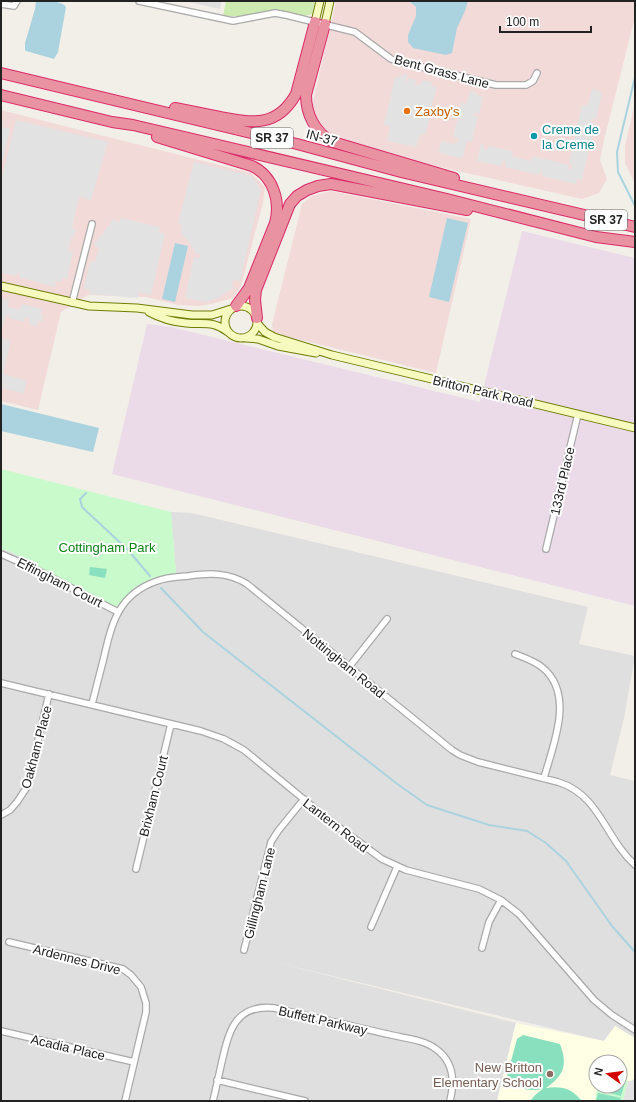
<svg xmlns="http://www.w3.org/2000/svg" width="636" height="1102" font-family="Helvetica,sans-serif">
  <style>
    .residential { fill: #e0dfdf }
    .commercial { fill: #f2dad9 }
    .industrial { fill: #ebdbe8 }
    .education { fill: #ffffe5; fill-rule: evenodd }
    .grass { fill: #cdebb0 }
    .park { fill: #c8facc }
    .pitch { fill: #88e0be }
    .parking { fill: #e2e2e2 }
    .water { fill: #aad3df }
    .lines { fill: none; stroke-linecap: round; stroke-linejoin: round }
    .stream { stroke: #aad3df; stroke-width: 2 }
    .street-casing { stroke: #a9a9a9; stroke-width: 8 }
    .secondary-casing { stroke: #707d05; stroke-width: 9 }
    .highway-casing { stroke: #dc2a67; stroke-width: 12 }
    .street { stroke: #fff; stroke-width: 5.5 }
    .secondary { stroke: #f7fabf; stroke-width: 7 }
    .highway { stroke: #e892a2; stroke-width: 10 }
    .food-dot { fill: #e8710a; stroke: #fff; stroke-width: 1.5 }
    .culture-dot { fill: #0f9aa8; stroke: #fff; stroke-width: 1.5 }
    .education-dot { fill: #8d6e63; stroke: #fff; stroke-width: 1.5 }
    .labels { text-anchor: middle; stroke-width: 4; stroke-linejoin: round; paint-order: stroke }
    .shield { fill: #fff; stroke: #646464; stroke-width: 1 }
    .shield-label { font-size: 12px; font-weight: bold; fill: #222 }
    .street-label { font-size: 13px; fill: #222; stroke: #fff }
    .food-label { font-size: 13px; fill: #c56008; stroke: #fff; text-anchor: start }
    .culture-label { font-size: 13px; fill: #0d838f; stroke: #fff; text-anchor: start }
    .park-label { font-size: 13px; fill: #0c8416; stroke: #fff }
    .education-label { font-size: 13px; fill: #785e54; stroke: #fff; text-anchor: end }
  </style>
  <rect width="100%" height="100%" fill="#f2efe9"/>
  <path class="residential" d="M184,1H222L220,9Z
    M171,512L192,513L588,607L579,644L635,656L624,718L610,775L635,781V1038L615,1026L604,1041L274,962L516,1023L497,1101H1V549L11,552L116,607L135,587L156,577L176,573Z"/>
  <path class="commercial" d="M336,1H635V17L604,140L600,160L607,179L599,193L582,199L422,163L329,137L323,133L311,110Z
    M635,103V184L625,163V146Z
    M1,110L251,173L265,187L263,203L241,286L233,298L211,304L200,306L178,305L146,297L88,295L61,312L38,410L1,401Z
    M331,191L471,219L436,373L273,333L272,324L302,204L312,196Z"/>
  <path class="industrial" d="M522,231L635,258V606L112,474L147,324L171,327L480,402Z"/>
  <path class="education" d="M516,1023L604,1041L615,1026L635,1038V1101H497ZM596,1062H620V1086H596Z"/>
  <path class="grass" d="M226,1H315L312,14L304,16L277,10L246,16H223Z"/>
  <path class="park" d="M1,469L171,512L176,573L156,577L135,587L116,607L11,552L1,549Z
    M620,1079L628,1081L623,1101H595L598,1086H620Z"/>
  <path class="pitch" d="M90,567L107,569L105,578L89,575Z
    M523,1035L560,1044C568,1065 564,1075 546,1088C562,1086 571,1088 582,1101H530L535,1095L543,1089C526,1092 519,1089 507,1076L517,1039Z
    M620,1081L625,1082L621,1096L599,1090L600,1086H620Z
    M598,1093L621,1098L620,1101H596Z"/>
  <path class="parking" d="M407,74L406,83L409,78L416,80L415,85H419L424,80L432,83L431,87L437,86L432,105L427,107L426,109L432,108L426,133L420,135L416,147L387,141L390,126L384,125L395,78Z
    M592,89L602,92L596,119H591L590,122L595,124L582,180L577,179L576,184L542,176V172L541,170L539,175L505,167L506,162L504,161L502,162L501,166L477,161L481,144H483L484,149L487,150L489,146L513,151L512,156L531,161L533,156L569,165L568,169H570L573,165L569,163L582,105H587L588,104Z
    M470,91L477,93V95L483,97L479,114L475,113L473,115L478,117L472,141H467L464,153L462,158L439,153L441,141L454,144L458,142V138L453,137L461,103L466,104Z
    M16,120L108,142L91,200L80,197L79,198L72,228L76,229L74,237L70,238L71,239L68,251L73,252L67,279L63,278L61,282L55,281L56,287L19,277L20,275L18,272L16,276L1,273V181Z
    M1,121H3L2,127L10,129L1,168Z
    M194,162L252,176L261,190L240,281L234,280L231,284L234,287L220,297L207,302L185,298L194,257L199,258L200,255L199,253L196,254L192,246L180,232L183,229L181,228V224L178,223Z
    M121,218L160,227L159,232L165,234L151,295L139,292L138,298L89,294L90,290L84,288L90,262H95L99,249L94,244L114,219L119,223Z
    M1,299L9,300L8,304L9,308L20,309L22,304L42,309L41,314L43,316L42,321H38L37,326L29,324V318H25L24,322L9,318L10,315H7L4,320L1,333Z
    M1,338L11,341L3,374L27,381L24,393L1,388Z
    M633,1079L635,1080V1101H623L628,1081H632Z"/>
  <path class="water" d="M36,1C45,1 62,0 66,7L58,52L54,59L26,51L25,50V43L35,9Z
    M409,1H468L465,11L457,28L452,53L446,55L413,48L408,42V35L416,16V7Z
    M447,218L468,223L449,302L429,297Z
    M175,243L188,246L175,302L162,299Z
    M1,404L99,428L93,452L1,431Z"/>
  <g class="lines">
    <path class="stream" d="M635,77L617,152L618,172L635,206
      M86,493L80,499L82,507L128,550L150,576
      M161,588L203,632L396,783L427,805L489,825L527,831L546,843L566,861L612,926L635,952"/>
    <defs>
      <path id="street" d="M139,1L233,21L275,13L286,15L355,32L391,59L397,61L496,85H526L533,81L537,73
        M1,4L14,6L17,1
        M72,303L92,224
        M546,549L578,414
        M1,554L35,569L118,612
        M515,654C525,658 535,661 543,668C575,695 553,745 544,778
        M349,667L387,619
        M1,683L201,731L224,739L244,750L329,820L382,859L406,870L479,889L501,900L519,914L594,1000L612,1015L635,1030
        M92,704C96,688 100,673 104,657C112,622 119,594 157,581C167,577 177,577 188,576C209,573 228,572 247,584L452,750L460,755L478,762L558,782C600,795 605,838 635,865
        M1,815L10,810L17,802L27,787L49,694
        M136,869L171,724
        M371,927L397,867
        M9,942L123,969L131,975L141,987L146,1003V1012L125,1101
        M482,948L489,922L501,900
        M244,950L271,842L278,831L304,799
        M1,1031L134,1062
        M217,1080L305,1101
        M213,1101C216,1088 219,1075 222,1061C229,1031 235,1004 274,1008C311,1017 349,1025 387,1034C402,1038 423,1039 436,1049C454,1062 455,1081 450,1101"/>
      <path id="secondary" d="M315,22L320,1
        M325,24L330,1
        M1,286L89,306L137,308L192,315H212L231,309
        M225 322a16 16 0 1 1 32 0a16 16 0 1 1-32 0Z
        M149,312C160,318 173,322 186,323C203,325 213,320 228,332
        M257,323L265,332L274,337L332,355L635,428
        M246,338L258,339L278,346L316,353"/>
      <path id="highway" d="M325,24L306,95C306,114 315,133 333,142L454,178
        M1,73L297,144L401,172L635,227
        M1,95L112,122L133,125L447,199L596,237L635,242
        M175,108C190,111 205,114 220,117C252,123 277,128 296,94L315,22
        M157,137L252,166C273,176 281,201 275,223L249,288L236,306
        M257,318L255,300L256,290L290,204L297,196L307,190L318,186L331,184L467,210"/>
    </defs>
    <use href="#street" class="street-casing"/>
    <use href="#secondary" class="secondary-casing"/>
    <use href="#highway" class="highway-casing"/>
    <use href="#street" class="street"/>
    <use href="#secondary" class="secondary"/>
    <use href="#highway" class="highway"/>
  </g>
  <circle class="food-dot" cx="407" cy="111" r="4"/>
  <circle class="culture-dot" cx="534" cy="136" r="4"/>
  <circle class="education-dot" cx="550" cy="1074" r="4"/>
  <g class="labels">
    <g class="shield">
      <rect x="251" y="128" width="42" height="20" rx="3"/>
      <rect x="585" y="210" width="42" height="20" rx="3"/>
    </g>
    <g class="shield-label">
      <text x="272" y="142">SR 37</text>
      <text x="606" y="224">SR 37</text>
    </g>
    <g class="street-label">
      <text transform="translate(442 71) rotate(15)" y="5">Bent Grass Lane</text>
      <text transform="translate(322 137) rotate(15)" y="5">IN-37</text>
      <text transform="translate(483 391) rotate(13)" y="5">Britton Park Road</text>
      <text transform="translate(562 481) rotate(-77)" y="5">133rd Place</text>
      <text transform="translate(60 582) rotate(27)" y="5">Effingham Court</text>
      <text transform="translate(344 663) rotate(39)" y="5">Nottingham Road</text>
      <text transform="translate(36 747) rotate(-75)" y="5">Oakham Place</text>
      <text transform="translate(153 796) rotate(-76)" y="5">Brixham Court</text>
      <text transform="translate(336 825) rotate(38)" y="5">Lantern Road</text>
      <text transform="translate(259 893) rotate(-76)" y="5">Gillingham Lane</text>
      <text transform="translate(77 959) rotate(14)" y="5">Ardennes Drive</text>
      <text transform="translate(323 1020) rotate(13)" y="5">Buffett Parkway</text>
      <text transform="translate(68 1047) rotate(13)" y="5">Acadia Place</text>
    </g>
    <g class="food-label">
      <text x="415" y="116">Zaxby's</text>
    </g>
    <g class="culture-label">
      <text x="542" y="134">Creme de<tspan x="542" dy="15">la Creme</tspan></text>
    </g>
    <g class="park-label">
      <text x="107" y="552">Cottingham Park</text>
    </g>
    <g class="education-label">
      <text x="542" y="1072">New Britton<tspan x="542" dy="15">Elementary School</tspan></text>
    </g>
  </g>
  <rect width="636" height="1102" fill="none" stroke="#222222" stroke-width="4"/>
  <g transform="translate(608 1074) rotate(284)"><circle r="19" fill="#ffffff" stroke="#a7a7a7"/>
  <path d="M0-3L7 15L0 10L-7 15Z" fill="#d40000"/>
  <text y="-6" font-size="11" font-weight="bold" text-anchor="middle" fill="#222222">N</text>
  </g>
  <path d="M500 26v6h91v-6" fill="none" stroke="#222222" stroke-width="2"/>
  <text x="506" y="26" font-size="12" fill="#222222" stroke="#ffffff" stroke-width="3" paint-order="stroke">100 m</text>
</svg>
